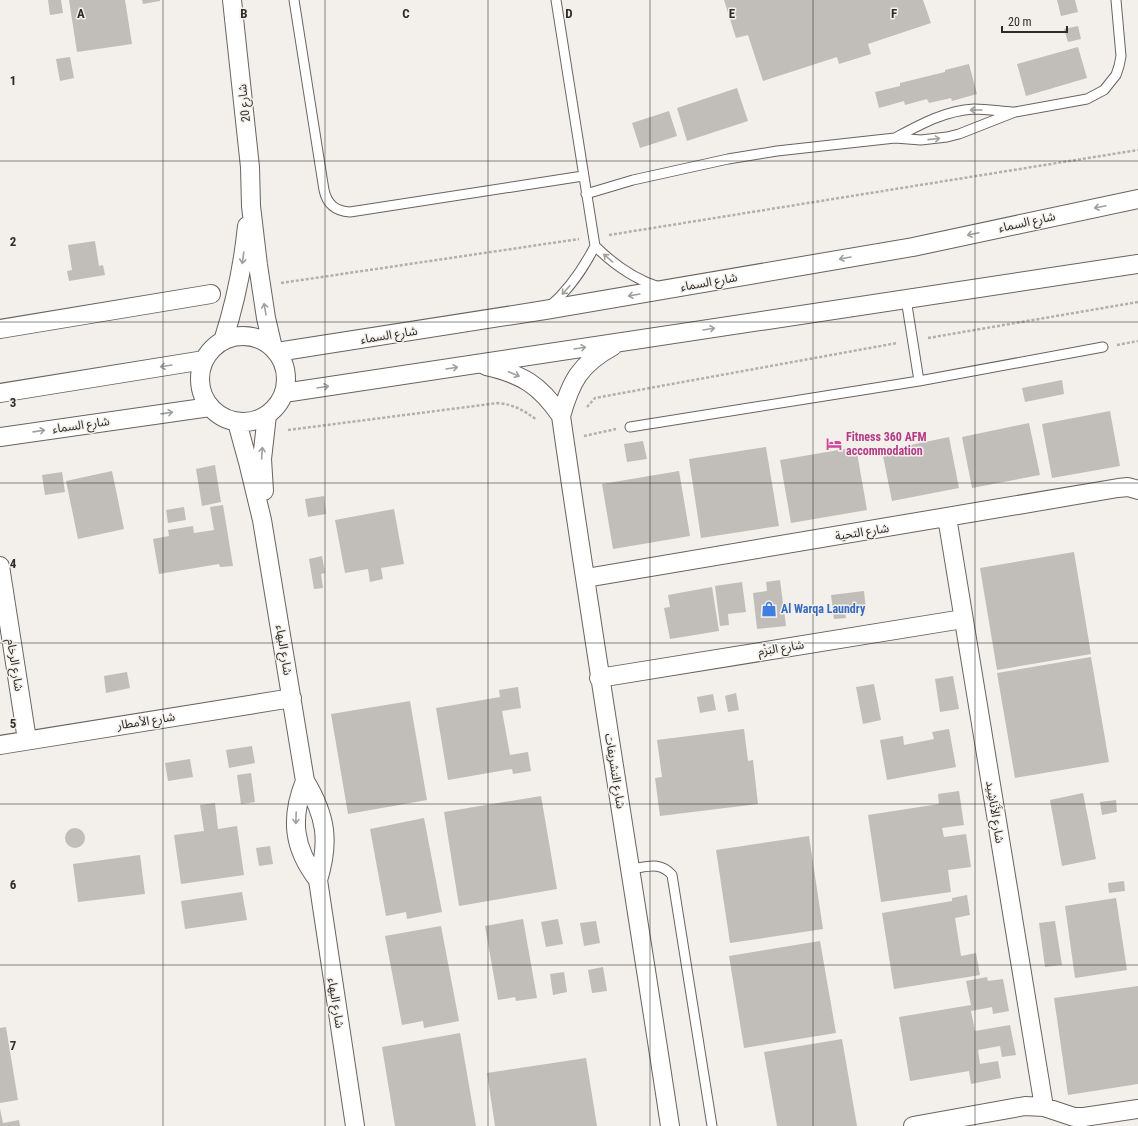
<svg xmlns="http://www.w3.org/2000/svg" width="1138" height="1126" font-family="'Roboto Condensed','Noto Sans Arabic',sans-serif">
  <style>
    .building { fill: #c1bdb8 }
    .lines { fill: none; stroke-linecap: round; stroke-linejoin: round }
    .lane-casing { stroke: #686460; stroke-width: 11 }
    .street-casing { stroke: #686460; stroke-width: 20 }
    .path { stroke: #b3b0ac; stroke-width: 2.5; stroke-dasharray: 3 2; stroke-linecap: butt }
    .lane { stroke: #fff; stroke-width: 9 }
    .street { stroke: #fff; stroke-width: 18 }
    .oneway { stroke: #a1a09f }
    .grid { fill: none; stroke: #2e2c2a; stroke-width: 1; stroke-opacity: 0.55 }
    .labels { text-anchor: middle; stroke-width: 3; stroke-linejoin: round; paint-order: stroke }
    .street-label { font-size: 12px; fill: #2e2c2a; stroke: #f3efea }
    .hotel-label { font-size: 12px; font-weight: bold; fill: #b23c85; stroke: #f3efea; text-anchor: start }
    .shop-label { font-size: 12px; font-weight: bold; fill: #366cbe; stroke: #f3efea; text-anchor: start }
    .grid-label { font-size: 13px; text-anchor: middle; font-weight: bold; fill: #2e2c2a; stroke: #f3efea; stroke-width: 3; stroke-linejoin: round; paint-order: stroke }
  </style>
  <rect width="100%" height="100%" fill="#f3efea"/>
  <path class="building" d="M48,0H61L63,13L50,15Z
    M69,0H125L132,44L77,52Z
    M142,0H160V1L143,4Z
    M724,0H923L931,23L868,44L871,54L839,64L837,57L763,81L748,35L736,38Z
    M1057,0H1075L1078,12L1061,16Z
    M1078,26L1081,39L1068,42L1064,29Z
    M1078,47L1087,78L1026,96L1017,64Z
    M70,57L74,78L60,81L56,59Z
    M969,64L977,94L952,101L951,98L929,103L927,99L905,105L904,101L879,108L875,92L900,86V83L945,72V70Z
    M737,88L748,121L687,141L677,108Z
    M669,111L677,136L640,148L632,123Z
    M95,241L99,266L103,265L105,275L69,281L67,271L72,270L68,245Z
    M1062,380L1064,394L1025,402L1022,388Z
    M1110,411L1120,466L1052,478L1042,424Z
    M1029,423L1040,475L972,488L962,437Z
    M949,437L959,488L892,501L882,451Z
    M643,441L647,459L627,462L624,444Z
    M766,447L779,526L701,538L689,459Z
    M856,447L867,510L791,523L780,460Z
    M215,465L221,502L202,506L196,469Z
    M112,471L124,529L78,539L66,481Z
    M679,471L690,536L613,549L602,484Z
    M62,472L65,492L45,495L42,475Z
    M324,496L326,514L308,517L305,499Z
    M223,505L233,566L220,567L219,564L159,574L153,539L169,536L168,530L193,526L194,533L214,530L210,507Z
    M184,507L186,520L168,523L166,510Z
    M394,509L404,564L381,568L383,579L370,582L368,569L345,573L335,520Z
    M1074,552L1091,654L997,670L980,568Z
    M322,556L325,573L321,574L323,588L314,589L309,559Z
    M780,580L786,626L757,629L753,593L767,591L766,582Z
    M742,582L746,612L728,614L729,625L720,626L715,586Z
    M712,587L719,631L670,639L664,608L670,607L668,595Z
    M864,591L866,610L845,612L846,618L834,619L831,595Z
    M1091,657L1109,762L1015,778L997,673Z
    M127,672L130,688L106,693L104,676Z
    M953,676L959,709L940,712L935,679Z
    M874,684L881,720L863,724L856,687Z
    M518,687L521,708L502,711L510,755L528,752L531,771L513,774L512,769L448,780L436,708L500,697L499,690Z
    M736,693L739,710L728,712L725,696Z
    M713,694L716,710L700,713L697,697Z
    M410,701L427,800L348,814L331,714Z
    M744,729L748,761L753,760L758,804L660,816L655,778L662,777L657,740Z
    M949,729L956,767L887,780L880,740L903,736L904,745L934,739L932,732Z
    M252,746L255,763L229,768L226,750Z
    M190,759L193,777L168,781L165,763Z
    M251,773L255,802L241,804L237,775Z
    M959,791L964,825L942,828L944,837L966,834L971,867L948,870L951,892L881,902L868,815L939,804L938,794Z
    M1083,793L1096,859L1062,866L1050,800Z
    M541,796L557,889L459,906L444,812Z
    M1116,800L1117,812L1102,815L1100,802Z
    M215,803L218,829L237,826L244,875L181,884L174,835L204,831L200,805Z
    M424,818L442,912L407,919L406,912L386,916L370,829Z
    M65 838a10 10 0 1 1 20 0a10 10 0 1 1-20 0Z
    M809,836L823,929L730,943L716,850Z
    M270,846L273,864L259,866L256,848Z
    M140,855L145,894L78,902L73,864Z
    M1124,881L1125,891L1109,893L1108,883Z
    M242,892L247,920L185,929L181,901Z
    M967,895L970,915L955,918L961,956L976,953L980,975L894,989L882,913L952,901V898Z
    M1116,898L1127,970L1075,978L1065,906Z
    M523,919L537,998L516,1001L515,997L498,1000L485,926Z
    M558,919L563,944L546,947L541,922Z
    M596,921L600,943L584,946L580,923Z
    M1055,921L1062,965L1045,967L1039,923Z
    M441,926L459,1021L424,1028L423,1021L402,1025L385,936Z
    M820,941L836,1033L744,1048L729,956Z
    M603,967L607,991L592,993L588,970Z
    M564,972L567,992L553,995L550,974Z
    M987,977L988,981L1003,979L1009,1011L993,1014L992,1007L971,1011L975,1031L1010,1025L1016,1055L1002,1057L1000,1046L978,1050L980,1064L998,1061L1001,1078L971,1084L969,1071L910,1081L899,1017L971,1005L966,981Z
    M1138,986V1084L1068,1095L1054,998Z
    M6,1027L18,1100L0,1103V1028Z
    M460,1033L476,1126H395L382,1047Z
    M842,1039L857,1126H777L764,1052Z
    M586,1058L597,1126H495L487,1073Z
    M0,1109L3,1123L19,1120L20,1126H0Z"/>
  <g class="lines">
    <defs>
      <path id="lane" d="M294,0L324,190C327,204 335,211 350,212L583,176
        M556,0L595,246C614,265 634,279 659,287
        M895,138C921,124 944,111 974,109C986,109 999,111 1012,112
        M586,194L633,180L728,159L777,151L895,138L921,140L947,137L959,134L1015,112L1087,99L1104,90L1116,75L1119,66L1121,56L1116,0
        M906,299L919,381
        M549,307C570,289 583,269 595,246
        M630,427L919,381L1103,347
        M631,869C647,867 660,861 672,875L712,1126"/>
      <path id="street" d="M232,0L250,167L251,206L258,265L266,318L273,348
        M0,329L211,294
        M200 379a43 43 0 1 1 86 0a43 43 0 1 1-86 0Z
        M223,341C235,304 243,266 247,226
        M613,346C580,364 571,381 561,416C595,653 634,889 670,1126
        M277,352L545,310L913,247L1138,199
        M486,366C522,374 540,385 561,416
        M0,393L204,360
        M284,393L1138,264
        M237,422L248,462L262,520L305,781C326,816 330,841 318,880L355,1126
        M0,437L210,407
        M264,491L262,459L267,415
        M947,517L1044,1107
        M0,566L27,740
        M586,578L1118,488L1128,487L1138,490
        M599,678L963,619
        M0,745L292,698
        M305,781C290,818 293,848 318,880
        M913,1126L1025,1106L1044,1107L1074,1117H1084L1138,1109"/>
    </defs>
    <use href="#lane" class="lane-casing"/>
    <use href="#street" class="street-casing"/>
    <path class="path" d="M609,235L1138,150
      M281,283L579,239
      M928,338L1138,302
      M1117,345L1138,341
      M587,407L595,398L606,396L897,343
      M288,430L498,403C515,405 523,410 537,420
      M584,436L616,429"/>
    <use href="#lane" class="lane"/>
    <use href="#street" class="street"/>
  </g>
  <defs><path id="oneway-shaft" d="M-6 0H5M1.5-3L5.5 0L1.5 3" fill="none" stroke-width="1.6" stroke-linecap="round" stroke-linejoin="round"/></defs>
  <g class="oneway">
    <use href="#oneway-shaft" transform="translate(976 110) rotate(180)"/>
    <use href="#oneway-shaft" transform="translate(934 139) rotate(-6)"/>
    <use href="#oneway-shaft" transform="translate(1100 207) rotate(168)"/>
    <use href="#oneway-shaft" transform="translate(973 234) rotate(168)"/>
    <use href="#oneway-shaft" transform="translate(243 258) rotate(98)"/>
    <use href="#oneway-shaft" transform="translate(608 258) rotate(-139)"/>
    <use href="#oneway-shaft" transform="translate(845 258) rotate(170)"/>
    <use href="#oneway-shaft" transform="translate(566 290) rotate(132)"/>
    <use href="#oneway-shaft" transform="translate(634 295) rotate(170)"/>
    <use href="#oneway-shaft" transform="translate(265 309) rotate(-100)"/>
    <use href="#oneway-shaft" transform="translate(709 329) rotate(-9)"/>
    <use href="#oneway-shaft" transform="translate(580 348) rotate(-9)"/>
    <use href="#oneway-shaft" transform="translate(166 366) rotate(171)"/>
    <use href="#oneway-shaft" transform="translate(452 368) rotate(-9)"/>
    <use href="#oneway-shaft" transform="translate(514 374) rotate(23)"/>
    <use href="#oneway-shaft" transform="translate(323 387) rotate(-9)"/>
    <use href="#oneway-shaft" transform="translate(167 413) rotate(-8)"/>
    <use href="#oneway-shaft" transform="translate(39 431) rotate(-8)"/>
    <use href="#oneway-shaft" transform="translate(262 453) rotate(-86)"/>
    <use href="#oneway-shaft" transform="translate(296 818) rotate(92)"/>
  </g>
  <path class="grid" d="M163,0V1126M325,0V1126M488,0V1126M650,0V1126M813,0V1126M975,0V1126M0,161H1138M0,322H1138M0,483H1138M0,643H1138M0,804H1138M0,965H1138"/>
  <defs>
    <symbol id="hotel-bare" viewBox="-9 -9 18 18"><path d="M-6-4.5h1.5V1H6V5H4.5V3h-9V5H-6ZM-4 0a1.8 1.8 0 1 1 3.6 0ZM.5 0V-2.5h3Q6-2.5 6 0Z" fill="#d1479c" stroke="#f3efea" stroke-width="2.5" paint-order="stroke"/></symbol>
    <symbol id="shop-bare" viewBox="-9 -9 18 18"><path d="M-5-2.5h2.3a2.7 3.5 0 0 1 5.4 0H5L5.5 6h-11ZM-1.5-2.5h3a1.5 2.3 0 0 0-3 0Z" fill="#3f7fe0" stroke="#f3efea" stroke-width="2.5" paint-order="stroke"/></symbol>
  </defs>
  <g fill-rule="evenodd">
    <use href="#hotel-bare" x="823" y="433" width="22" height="22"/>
    <use href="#shop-bare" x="758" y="598" width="22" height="22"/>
  </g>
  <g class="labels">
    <g class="street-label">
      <text transform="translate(244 103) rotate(-96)" y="4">شارع 20</text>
      <text transform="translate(1027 222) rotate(-12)" y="4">شارع السماء</text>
      <text transform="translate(709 282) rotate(-10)" y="4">شارع السماء</text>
      <text transform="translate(389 335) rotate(-9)" y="4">شارع السماء</text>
      <text transform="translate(81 425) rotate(-8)" y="4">شارع السماء</text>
      <text transform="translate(862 532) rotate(-9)" y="4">شارع التحية</text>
      <text transform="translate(781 648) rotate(-9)" y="4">شارع البَزْم</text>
      <text transform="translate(284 650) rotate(81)" y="4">شارع البهاء</text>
      <text transform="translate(15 665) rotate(81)" y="4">شارع الرخام</text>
      <text transform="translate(146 721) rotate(-9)" y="4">شارع الأمطار</text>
      <text transform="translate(615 771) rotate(81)" y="4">شارع التشريفات</text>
      <text transform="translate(995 812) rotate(81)" y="4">شارع الأَنَاشِيد</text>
      <text transform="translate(336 1003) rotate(81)" y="4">شارع البهاء</text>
    </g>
    <g class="hotel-label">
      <text x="846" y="441">Fitness 360 AFM<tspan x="846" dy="14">accommodation</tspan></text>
    </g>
    <g class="shop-label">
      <text x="781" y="613">Al Warqa Laundry</text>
    </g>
  </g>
  <g class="grid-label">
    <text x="81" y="18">A</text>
    <text x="244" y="18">B</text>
    <text x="406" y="18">C</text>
    <text x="569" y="18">D</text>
    <text x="732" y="18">E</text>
    <text x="894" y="18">F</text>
    <text x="13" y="85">1</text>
    <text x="13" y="246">2</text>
    <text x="13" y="407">3</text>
    <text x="13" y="568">4</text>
    <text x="13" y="728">5</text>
    <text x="13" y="889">6</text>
    <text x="13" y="1050">7</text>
  </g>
  <path d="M1002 26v6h65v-6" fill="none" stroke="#2e2c2a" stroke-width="2"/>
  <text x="1008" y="26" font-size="12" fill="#2e2c2a" stroke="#f3efea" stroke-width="3" paint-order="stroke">20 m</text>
</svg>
